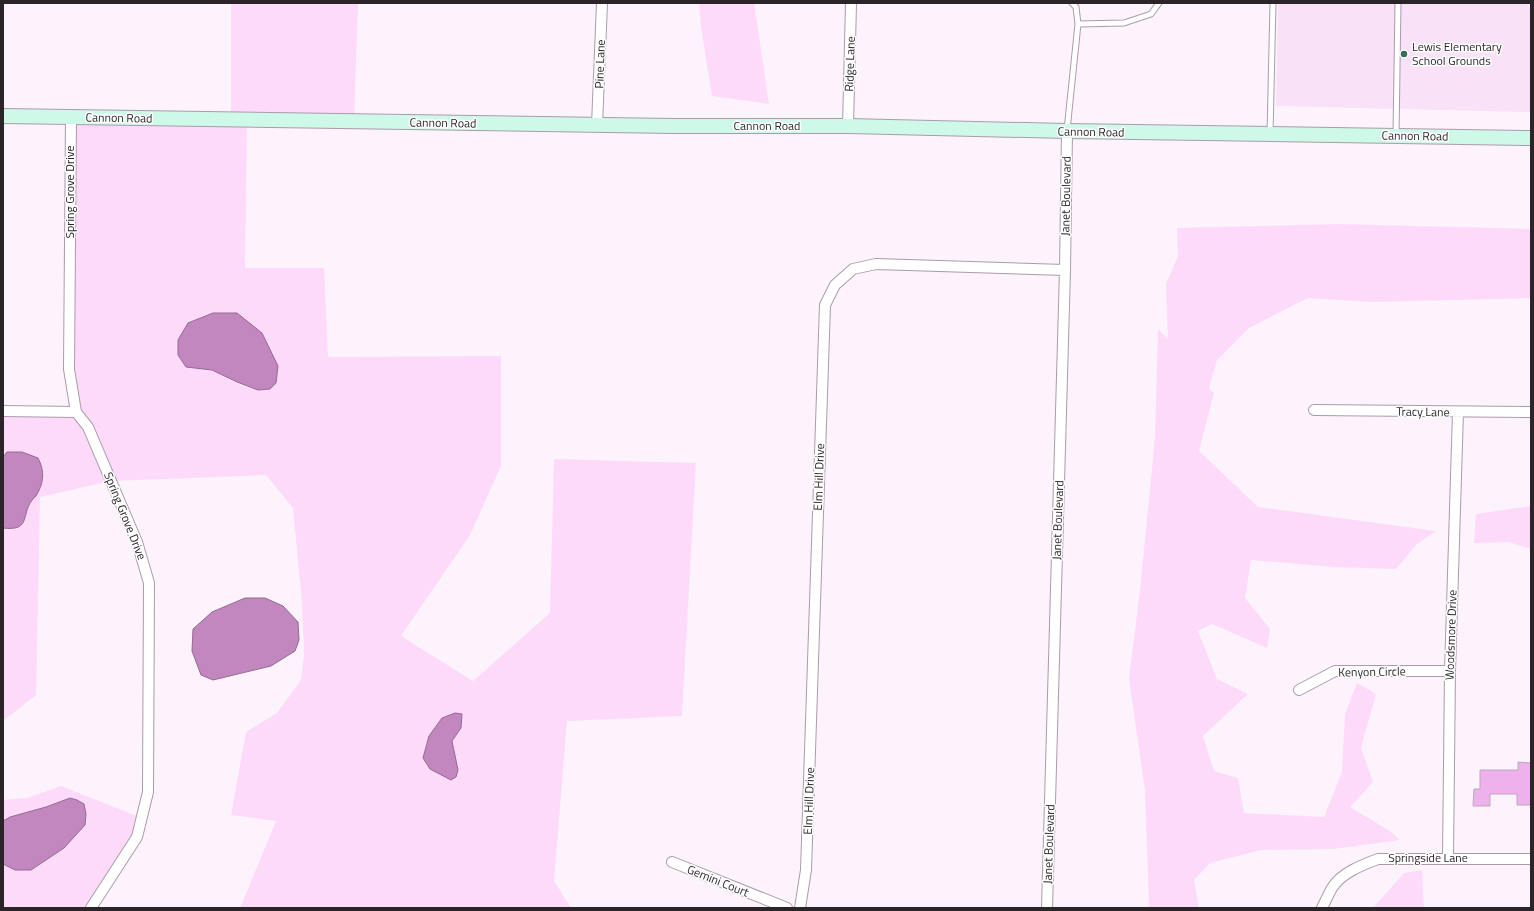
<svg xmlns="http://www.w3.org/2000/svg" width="1534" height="911" font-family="'Titillium Web',sans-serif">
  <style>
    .built { fill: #f9e1f7 }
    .green { fill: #fddafa; fill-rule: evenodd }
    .water { fill: #c287bf; stroke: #956a92 }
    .building { fill: #efb1eb; stroke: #baa9b8 }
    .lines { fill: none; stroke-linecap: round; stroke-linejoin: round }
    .lane-casing { stroke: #ab9baa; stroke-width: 7 }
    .street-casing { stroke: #ab9baa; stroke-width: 12 }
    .secondary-casing { stroke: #ab9baa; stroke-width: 16 }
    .lane { stroke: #fff; stroke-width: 5 }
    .street { stroke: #fff; stroke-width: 10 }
    .secondary { stroke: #cef8e8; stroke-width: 14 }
    .poi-dot { fill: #356f57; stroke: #fff; stroke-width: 1.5 }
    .labels { text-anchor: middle; stroke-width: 3; stroke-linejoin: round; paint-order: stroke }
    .poi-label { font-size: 12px; fill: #2b252a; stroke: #fff; text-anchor: start }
    .street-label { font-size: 12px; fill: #2b252a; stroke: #fff }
  </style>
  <rect width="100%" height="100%" fill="#fdf3fc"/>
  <path class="built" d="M1278,3H1531V112L1276,106Z"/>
  <path class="green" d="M231,3H358L354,122L247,120L245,268H324L328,357L501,356V466L470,535L401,636L473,681L550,613L554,459L696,463L682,716L567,721L554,881L571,908H240L276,821L231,815L246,732L277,713L301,680L304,656L302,603L293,508L266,475L111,481L40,497L36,695L3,721V528C29,531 22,519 30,503C32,500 34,498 36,495L7,452L3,457V411L75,412L69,369L74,123L231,120ZM237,313L262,333L278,366L270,389C234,392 203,362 178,340Z
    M699,3H754L769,104L712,96L701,27Z
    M1337,224L1531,229V298L1371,302L1308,298L1249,328L1217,360L1209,388L1214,393L1199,451L1258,507L1436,531L1416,545L1396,569L1334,567L1251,560L1245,598L1270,629L1267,648L1212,624L1198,631L1217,679L1248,694L1203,736L1214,771L1238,778L1244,813L1324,817L1342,772L1345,714L1357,683L1376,694L1361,748L1373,782L1350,807L1390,831L1400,840L1333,849L1261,850L1210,863L1194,880L1199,908H1149L1145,790L1129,679L1140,591L1155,438L1158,329L1168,339L1166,284L1178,256L1177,228Z
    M1531,506V549L1509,542L1474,543L1476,514Z
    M61,786L142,818L91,908H3V864L15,870L70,798L46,807L10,817L3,821V800L27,798Z
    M1422,870L1424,908H1373L1404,873Z"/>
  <path class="water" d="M213,313H237L262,333L278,366L276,383L270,389L258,390L237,382L212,370L186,367L178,355V340L188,323Z
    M7,452H22L38,458C45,471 44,483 36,496C34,498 32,500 30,503C22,518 29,531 3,528V457Z
    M245,598H265L283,606L298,622L299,640L295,651L271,666L213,680L201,675L192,651L193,629L212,612Z
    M455,713L462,714L461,728L452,741L458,770L456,777L451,780L430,769L423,758L429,736L442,718Z
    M70,798L77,800L84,804L86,814L85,825L64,848L31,870H15L3,864V821L10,817L46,807Z"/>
  <path class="building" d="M1518,762L1531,763V805H1517V794H1490V806H1473L1474,789H1480V770H1518Z"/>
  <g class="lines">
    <defs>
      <path id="lane" d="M1078,24L1124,23L1151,14L1159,3
        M1067,130L1078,24L1076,7L1072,3
        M1270,134L1273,3
        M1396,135L1398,3"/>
      <path id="street" d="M71,117L69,369L76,412L88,427L137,542L149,583L148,792L137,837L91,908
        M597,125L602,3
        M848,126L851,3
        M1314,410L1531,412
        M3,411L76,412
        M1299,690L1335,671H1450
        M1448,858L1450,671L1458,412
        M672,862L787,908
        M800,908L806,870L825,305L835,285L853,269L876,264L1065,270
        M1047,908L1065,270L1067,131
        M1322,908C1325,902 1328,895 1332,888C1341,873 1362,865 1378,859H1531"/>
      <path id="secondary" d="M3,116L673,126H848L1067,131L1531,138"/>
    </defs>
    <use href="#lane" class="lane-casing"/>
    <use href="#street" class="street-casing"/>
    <use href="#secondary" class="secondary-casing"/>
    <use href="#lane" class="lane"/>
    <use href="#street" class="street"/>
    <use href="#secondary" class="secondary"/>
  </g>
  <circle class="poi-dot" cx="1404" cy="54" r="4"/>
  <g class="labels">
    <g class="poi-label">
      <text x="1412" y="51">Lewis Elementary<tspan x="1412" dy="14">School Grounds</tspan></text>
    </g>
    <g class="street-label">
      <text transform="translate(600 64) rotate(-88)" y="4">Pine Lane</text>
      <text transform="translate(850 64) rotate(-88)" y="4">Ridge Lane</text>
      <text transform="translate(119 118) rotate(1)" y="4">Cannon Road</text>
      <text transform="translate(443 123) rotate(1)" y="4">Cannon Road</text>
      <text x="767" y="130">Cannon Road</text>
      <text transform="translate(1091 132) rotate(1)" y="4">Cannon Road</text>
      <text transform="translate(1415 136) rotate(1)" y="4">Cannon Road</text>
      <text transform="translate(70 192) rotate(-90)" y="4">Spring Grove Drive</text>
      <text transform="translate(1066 196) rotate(-89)" y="4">Janet Boulevard</text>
      <text transform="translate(1423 412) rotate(1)" y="4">Tracy Lane</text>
      <text transform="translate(819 477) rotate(-88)" y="4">Elm Hill Drive</text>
      <text transform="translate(125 516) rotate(68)" y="4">Spring Grove Drive</text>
      <text transform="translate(1058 520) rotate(-88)" y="4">Janet Boulevard</text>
      <text transform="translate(1451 635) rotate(-88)" y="4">Woodsmore Drive</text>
      <text transform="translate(1372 672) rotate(-1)" y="4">Kenyon Circle</text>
      <text transform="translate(809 801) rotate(-88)" y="4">Elm Hill Drive</text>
      <text transform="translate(1049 844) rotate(-88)" y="4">Janet Boulevard</text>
      <text x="1428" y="862">Springside Lane</text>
      <text transform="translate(718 881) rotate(22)" y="4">Gemini Court</text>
    </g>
  </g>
  <rect width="1534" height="911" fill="none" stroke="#2b252a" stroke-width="8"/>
</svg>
